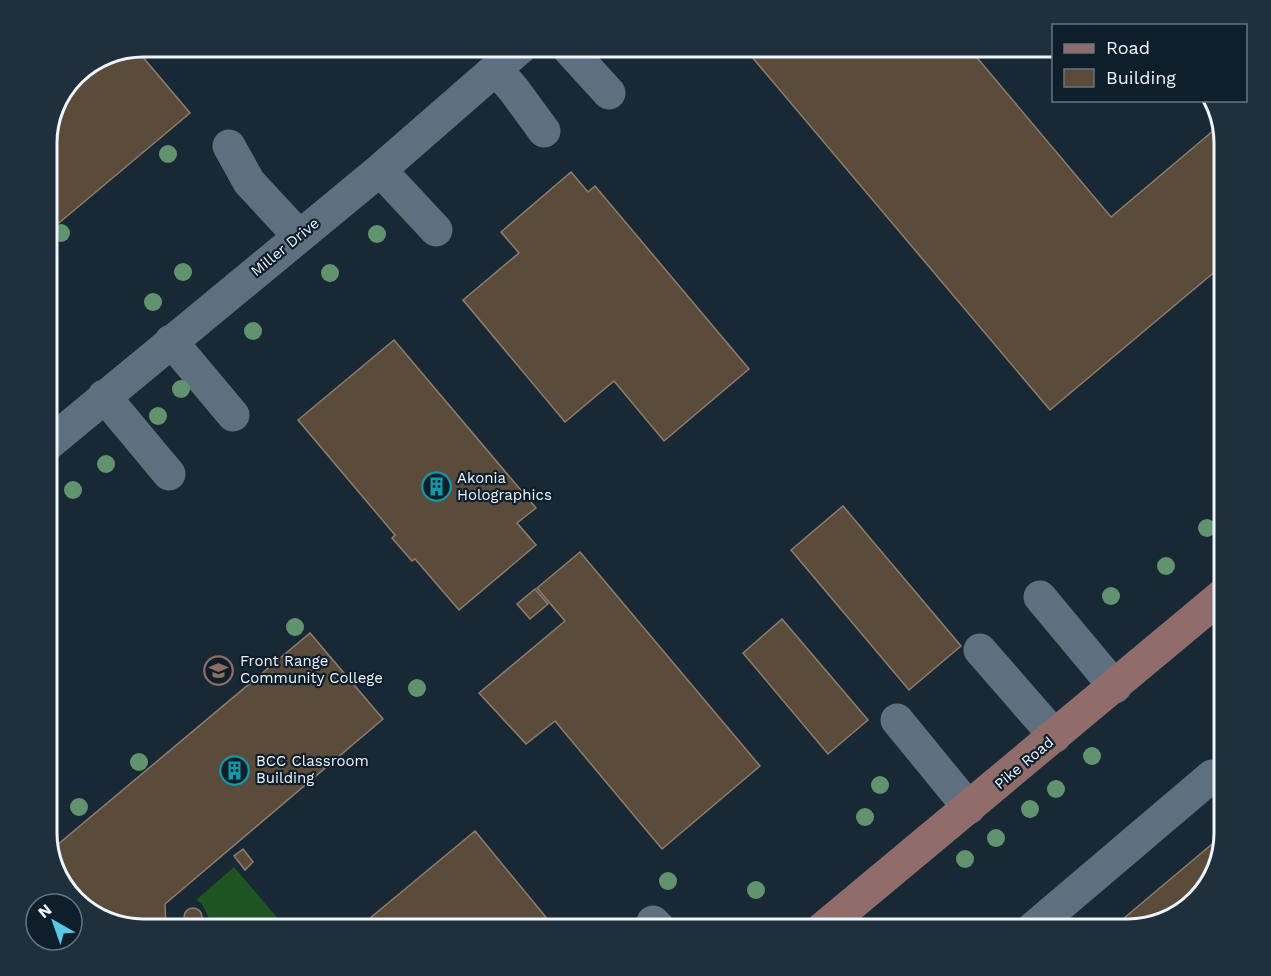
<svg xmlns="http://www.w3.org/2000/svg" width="1271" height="976" font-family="'Work Sans',sans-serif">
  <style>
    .green { fill: #1e5422 }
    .building { fill: #5b4b3b; stroke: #8f7e6d; stroke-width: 1.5 }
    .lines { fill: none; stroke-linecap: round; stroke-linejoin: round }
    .minor { stroke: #5e7080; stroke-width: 33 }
    .major { stroke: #906d6b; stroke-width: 33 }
    .tree { fill: #61946e }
    .labels { text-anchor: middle; stroke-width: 4.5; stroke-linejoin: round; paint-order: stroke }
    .street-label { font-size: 15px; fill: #eef6fd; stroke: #0e1e2b }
    .poi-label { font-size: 15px; fill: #eef6fd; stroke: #0e1e2b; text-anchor: start }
    .rim { fill: none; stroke: #eef6fd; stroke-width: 3 }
  </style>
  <rect width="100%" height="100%" fill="#182835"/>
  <path class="green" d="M234,867L287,929H203L209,918L202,904L196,900Z"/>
  <path class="building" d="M765,47H968L1111,217L1220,125L1224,143V264L1050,410L752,57Z
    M136,49L190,113L47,233V137L70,89L103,62Z
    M571,172L588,192L595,186L749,369L664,441L614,381L565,422L463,300L519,253L501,232Z
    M394,340L536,508L517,523L536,545L459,610L415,559L412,561L392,538L395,535L298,420Z
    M843,506L961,646L909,690L791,550Z
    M580,552L760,766L662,849L555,721L526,744L479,693L565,621L537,588Z
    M535,589L548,604L530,619L517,604Z
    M782,619L868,720L828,754L743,653Z
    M310,633L383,719L165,904L166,929H143L84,909L57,876L50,851Z
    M475,831L549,921L539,929H357Z
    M1224,834L1204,892L1170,920L1128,930L1111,929Z
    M243,849L253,862L245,870L234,856Z
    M184 917a9 9 0 1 1 18 0a9 9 0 1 1-18 0Z"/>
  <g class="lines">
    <path class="minor" d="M567,47L609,93
      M496,69L514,90L544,131
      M229,146L249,182L299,236
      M380,170L436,230
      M171,341L233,415
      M104,396L169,474
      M47,445L380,170L521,47
      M1040,597L1115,687
      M980,650L1055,736
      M897,720L969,808
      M653,922L660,929
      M1032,929L1212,776H1224"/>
    <path class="major" d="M822,929L1224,594"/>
  </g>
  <g class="tree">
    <circle cx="168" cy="154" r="9"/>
    <circle cx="61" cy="233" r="9"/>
    <circle cx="377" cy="234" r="9"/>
    <circle cx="183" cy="272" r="9"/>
    <circle cx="330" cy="273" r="9"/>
    <circle cx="153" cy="302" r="9"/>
    <circle cx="253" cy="331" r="9"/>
    <circle cx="181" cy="389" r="9"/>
    <circle cx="158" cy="416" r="9"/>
    <circle cx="106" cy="464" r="9"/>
    <circle cx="73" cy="490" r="9"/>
    <circle cx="1207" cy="528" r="9"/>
    <circle cx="1166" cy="566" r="9"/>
    <circle cx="1111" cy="596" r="9"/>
    <circle cx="295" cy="627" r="9"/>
    <circle cx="417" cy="688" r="9"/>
    <circle cx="1092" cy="756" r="9"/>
    <circle cx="139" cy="762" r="9"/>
    <circle cx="880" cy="785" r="9"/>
    <circle cx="1056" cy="789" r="9"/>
    <circle cx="79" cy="807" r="9"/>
    <circle cx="1030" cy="809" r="9"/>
    <circle cx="865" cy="817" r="9"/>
    <circle cx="996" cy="838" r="9"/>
    <circle cx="965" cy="859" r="9"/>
    <circle cx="668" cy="881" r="9"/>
    <circle cx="756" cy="890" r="9"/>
  </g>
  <defs>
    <symbol id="building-ring" viewBox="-11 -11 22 22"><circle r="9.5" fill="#0e1e2b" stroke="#0f9aa8" stroke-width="1.5"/><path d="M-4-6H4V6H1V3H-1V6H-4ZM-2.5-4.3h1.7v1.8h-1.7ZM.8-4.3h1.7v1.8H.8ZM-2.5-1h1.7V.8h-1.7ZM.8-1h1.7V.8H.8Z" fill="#0f9aa8"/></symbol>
    <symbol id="university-ring" viewBox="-11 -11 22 22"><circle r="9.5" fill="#0e1e2b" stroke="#8d6e63" stroke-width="1.5"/><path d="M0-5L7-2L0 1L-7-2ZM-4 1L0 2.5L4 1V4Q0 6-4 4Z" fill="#8d6e63"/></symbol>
  </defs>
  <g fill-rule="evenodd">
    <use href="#building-ring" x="420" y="470" width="33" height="33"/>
    <use href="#university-ring" x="202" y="654" width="33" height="33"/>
    <use href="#building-ring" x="218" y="754" width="33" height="33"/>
  </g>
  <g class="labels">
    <g class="street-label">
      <text transform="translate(285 247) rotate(-39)" y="5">Miller Drive</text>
      <text transform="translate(1024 763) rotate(-40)" y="5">Pike Road</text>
    </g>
    <g class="poi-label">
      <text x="457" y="483">Akonia<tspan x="457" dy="17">Holographics</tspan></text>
      <text x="240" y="666">Front Range<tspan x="240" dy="17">Community College</tspan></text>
      <text x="256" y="766">BCC Classroom<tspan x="256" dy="17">Building</tspan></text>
    </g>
  </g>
  <path d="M0 0H1271V976H0ZM143 57H1128A86 86 0 0 1 1214 143V833A86 86 0 0 1 1128 919H143A86 86 0 0 1 57 833V143A86 86 0 0 1 143 57Z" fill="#202f3c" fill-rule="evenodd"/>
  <path class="rim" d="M143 57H1128A86 86 0 0 1 1214 143V833A86 86 0 0 1 1128 919H143A86 86 0 0 1 57 833V143A86 86 0 0 1 143 57Z"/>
  <rect x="1052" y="24" width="195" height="78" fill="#0e1e2b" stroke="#68747f" stroke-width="1.5"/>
  <rect x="1064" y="44" width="30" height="9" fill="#906d6b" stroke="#68747f" stroke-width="1.5"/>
  <text x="1106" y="54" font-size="18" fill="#eef6fd">Road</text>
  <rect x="1064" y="69" width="30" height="18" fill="#5b4b3b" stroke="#68747f" stroke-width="1.5"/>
  <text x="1106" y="84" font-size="18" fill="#eef6fd">Building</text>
  <g transform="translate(54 922) rotate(320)"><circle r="28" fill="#0e1e2b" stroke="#68747f" stroke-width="1.5"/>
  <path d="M0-4.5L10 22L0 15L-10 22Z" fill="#59c8e4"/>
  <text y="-9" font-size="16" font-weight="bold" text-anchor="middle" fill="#eef6fd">N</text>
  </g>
</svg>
